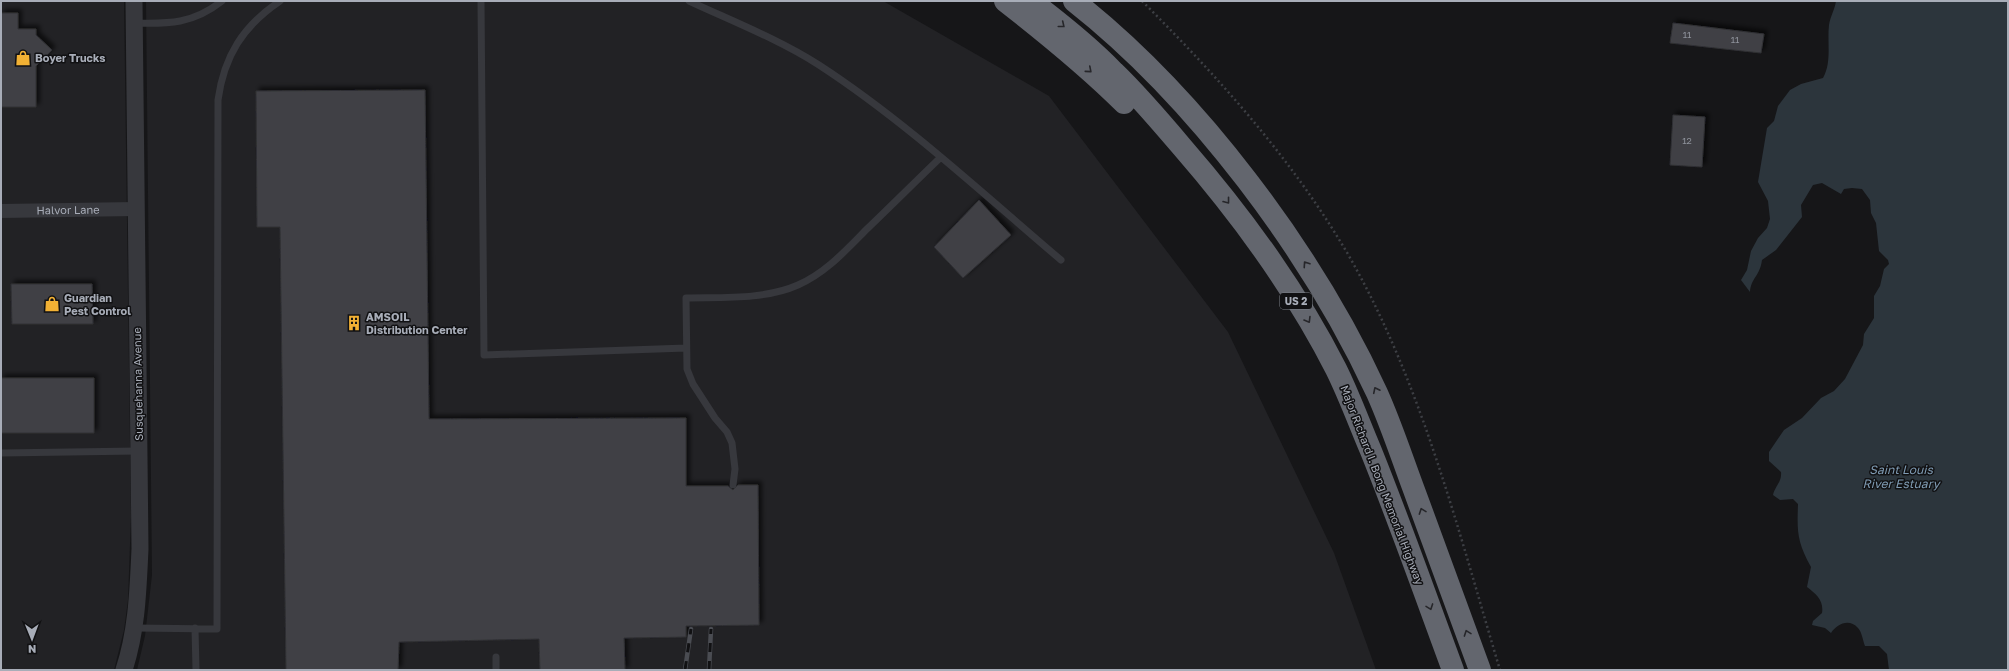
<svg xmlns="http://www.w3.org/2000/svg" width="2009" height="671" font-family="'Golos Text',sans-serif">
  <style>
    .built { fill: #222225 }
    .water { fill: #2c353c }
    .building { fill: #404145; stroke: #303034; filter: url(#shadow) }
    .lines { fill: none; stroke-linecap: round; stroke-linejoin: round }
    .path { stroke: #3d3f44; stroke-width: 2.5; stroke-dasharray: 2 3; stroke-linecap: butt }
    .service { stroke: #37383d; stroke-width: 7 }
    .minor { stroke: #37383d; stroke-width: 14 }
    .tertiary { stroke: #37383d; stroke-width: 17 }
    .motorway { stroke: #63666e; stroke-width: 22 }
    .rail-casing { stroke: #4a4c52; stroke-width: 4.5 }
    .rail { stroke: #111113; stroke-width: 3; stroke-dasharray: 9; stroke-linecap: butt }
    .oneway { stroke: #26262a }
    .labels { text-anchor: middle; stroke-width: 3; stroke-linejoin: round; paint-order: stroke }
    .number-label { font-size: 9px; fill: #8e929b }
    .shield { fill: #111113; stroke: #7b7e86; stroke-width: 1 }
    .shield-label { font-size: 10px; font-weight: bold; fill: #a8adb8 }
    .poi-label { font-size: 11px; font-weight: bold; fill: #a8adb8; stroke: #111113; text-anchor: start }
    .street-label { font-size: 11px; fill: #a8adb8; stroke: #111113 }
    .water-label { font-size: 12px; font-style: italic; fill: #7f9bb3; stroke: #111113 }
  </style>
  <defs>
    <filter id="shadow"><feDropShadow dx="3.5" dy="-3.5" stdDeviation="2" flood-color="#0009"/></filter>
  </defs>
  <rect width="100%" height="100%" fill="#161618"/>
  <path class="built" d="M1,1H124L131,516L128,600L124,630L114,670H1Z
    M146,1H883L1049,96L1228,332L1334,553L1376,670H137L145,636L152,575Z"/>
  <path class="water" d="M1836,1H2008V670H1889L1887,654L1879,646H1865C1863,641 1862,632 1858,628C1849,618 1837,624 1831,633L1825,628L1812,625L1813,621L1822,613C1824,600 1816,594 1807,587L1811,567C1797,542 1797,532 1798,504L1793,499L1780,500L1773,495C1775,486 1782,482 1781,472L1769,461V452L1784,430L1802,418L1821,398L1834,391L1845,379L1863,345L1864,334L1874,318V296L1880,286L1884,269L1889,264L1888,260L1879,251L1876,223L1871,213L1870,200L1862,189L1852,188L1844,189L1841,194L1822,183L1813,185L1801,205L1802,217L1776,250L1762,260C1760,276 1751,278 1750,292L1741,280L1747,270L1751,251L1758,238L1767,228L1770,219L1768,201L1758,182L1767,128L1774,121L1778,106L1790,90L1801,84L1823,78C1832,62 1827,43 1829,25C1830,17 1835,9 1836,1Z"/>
  <path class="building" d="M1,13H18V29H36V35L52,50L36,66V107H1Z
    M1673,23L1764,34L1761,53L1670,43Z
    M425,90L429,419L686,418V486H728L733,490L738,485H758L759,625L686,626V637L624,638L625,670H540L539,639L399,642L398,670H286L280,227H257L256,91Z
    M1673,115L1705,117L1702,167L1670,165Z
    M979,200L1011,235L963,278L934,247Z
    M11,284H92L93,324H12Z
    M1,378H94V433H1Z"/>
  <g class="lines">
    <path class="path" d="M1142,1C1220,79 1293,160 1349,256C1422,384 1458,530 1500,670"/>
    <path class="service" d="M481,1L484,355L686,348
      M689,1C732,21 778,39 819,65C905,121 982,193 1061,260
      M134,23C169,24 193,24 222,1
      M1,453L138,451
      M733,485L735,469L732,443L727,432L715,418L693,384L687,369L686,298C722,297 764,300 798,285C826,273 847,249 868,228C892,205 916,181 940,158
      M135,628L217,629L218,100C224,56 243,26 280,1
      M195,628L196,670
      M496,657V670"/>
    <path class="minor" id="s1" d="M1,211L136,209"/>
    <path class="tertiary" d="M124,670C137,630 138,591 140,549L134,1"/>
    <path class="motorway" d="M1005,1C1046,33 1087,66 1124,103
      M1031,1C1060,23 1089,46 1114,72C1138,95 1160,121 1182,147C1241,215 1295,288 1336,369C1349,395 1359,423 1371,451C1400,523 1426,597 1453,670
      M1074,1C1196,97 1312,252 1377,393C1391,424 1402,458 1414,490C1436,550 1458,610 1480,670"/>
    <defs>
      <path id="rail" d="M685,670L691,629
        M709,670L711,629"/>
    </defs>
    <use href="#rail" class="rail-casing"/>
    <use href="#rail" class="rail"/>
  </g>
  <defs><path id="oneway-chevron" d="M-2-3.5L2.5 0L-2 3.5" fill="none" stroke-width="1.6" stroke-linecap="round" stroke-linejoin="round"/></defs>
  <g class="oneway">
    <use href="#oneway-chevron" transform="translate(1062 25) rotate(39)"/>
    <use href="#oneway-chevron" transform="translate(1089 70) rotate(41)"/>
    <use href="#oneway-chevron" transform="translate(1227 201) rotate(52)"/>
    <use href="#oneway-chevron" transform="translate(1306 264) rotate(-124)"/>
    <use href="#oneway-chevron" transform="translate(1308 320) rotate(59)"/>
    <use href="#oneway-chevron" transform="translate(1376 390) rotate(-116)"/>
    <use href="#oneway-chevron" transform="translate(1422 511) rotate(-110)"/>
    <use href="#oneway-chevron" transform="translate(1430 607) rotate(70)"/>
    <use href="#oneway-chevron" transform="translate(1467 633) rotate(-110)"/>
  </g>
  <defs>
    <symbol id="shop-bare" viewBox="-9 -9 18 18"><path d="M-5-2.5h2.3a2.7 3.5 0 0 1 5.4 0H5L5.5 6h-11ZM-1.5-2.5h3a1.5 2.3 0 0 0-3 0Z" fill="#f2b134" stroke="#111113" stroke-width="2.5" paint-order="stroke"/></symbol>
    <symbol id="building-bare" viewBox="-9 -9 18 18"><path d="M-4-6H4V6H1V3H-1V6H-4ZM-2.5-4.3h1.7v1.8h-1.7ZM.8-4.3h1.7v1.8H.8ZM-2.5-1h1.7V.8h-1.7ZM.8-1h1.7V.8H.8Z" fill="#f2b134" stroke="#111113" stroke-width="2.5" paint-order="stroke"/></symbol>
  </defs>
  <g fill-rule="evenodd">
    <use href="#shop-bare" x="12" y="47" width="22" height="22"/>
    <use href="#shop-bare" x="41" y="293" width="22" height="22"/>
    <use href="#building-bare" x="343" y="312" width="22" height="22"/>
  </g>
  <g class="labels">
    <g class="number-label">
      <text x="1687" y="38">11</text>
      <text x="1735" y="43">11</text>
      <text x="1687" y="144">12</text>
    </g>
    <rect class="shield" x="1280" y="293" width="32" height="16" rx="3"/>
    <g class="shield-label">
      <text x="1296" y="305">US 2</text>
    </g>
    <g class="poi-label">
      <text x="35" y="62">Boyer Trucks</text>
      <text x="64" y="302">Guardian<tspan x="64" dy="13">Pest Control</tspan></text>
      <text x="366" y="321">AMSOIL<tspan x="366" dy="13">Distribution Center</tspan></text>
    </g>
    <g class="street-label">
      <text dy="4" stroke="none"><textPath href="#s1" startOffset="67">Halvor Lane</textPath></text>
      <text transform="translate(138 384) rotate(-91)" y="4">Susquehanna Avenue</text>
      <text transform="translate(1382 485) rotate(69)" y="4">Major Richard I. Bong Memorial Highway</text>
    </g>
    <g class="water-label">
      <text x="1901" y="474">Saint Louis<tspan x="1901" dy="14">River Estuary</tspan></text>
    </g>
  </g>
  <rect width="2009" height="671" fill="none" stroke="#a8adb8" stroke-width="4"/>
  <g transform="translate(32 639) rotate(179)" stroke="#111113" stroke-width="3" paint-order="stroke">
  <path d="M0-3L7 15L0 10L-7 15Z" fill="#a8adb8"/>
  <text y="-6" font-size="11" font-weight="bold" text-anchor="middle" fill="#a8adb8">N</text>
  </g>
</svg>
